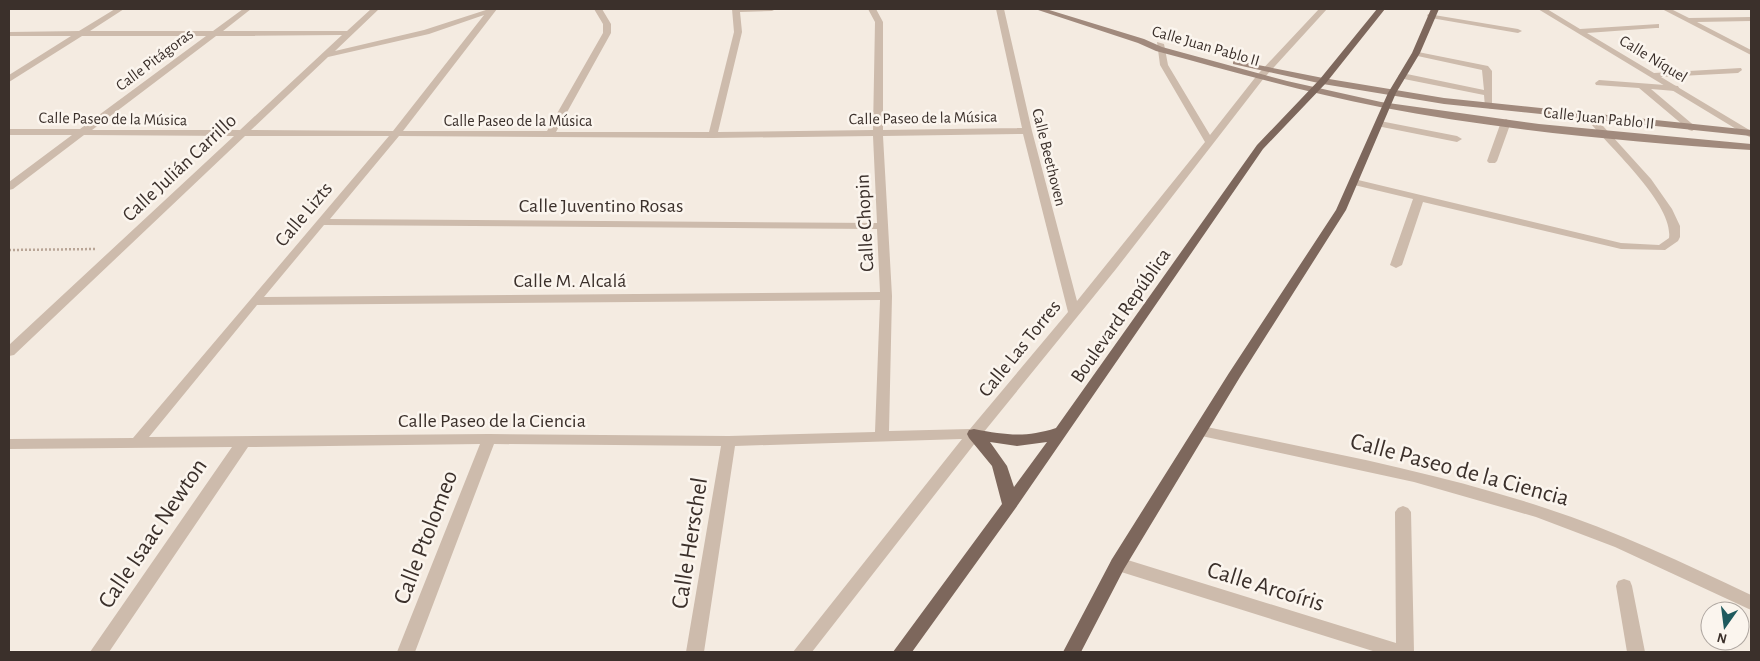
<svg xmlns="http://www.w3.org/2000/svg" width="1760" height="661" font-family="'Alegreya Sans',sans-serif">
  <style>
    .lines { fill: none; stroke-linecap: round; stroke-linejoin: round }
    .path { stroke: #b9a596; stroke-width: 2.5; stroke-dasharray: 2 2; stroke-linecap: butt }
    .service { fill: #cdbbac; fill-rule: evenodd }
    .minor { fill: #cdbbac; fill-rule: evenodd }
    .secondary { fill: #a18a7d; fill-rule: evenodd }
    .primary { fill: #7d675c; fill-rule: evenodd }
    .labels { text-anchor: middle; stroke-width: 5; stroke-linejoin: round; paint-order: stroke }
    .far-street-label { font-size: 16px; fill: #3b302b; stroke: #fbf5ee }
    .street-label { font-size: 20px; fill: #3b302b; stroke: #fbf5ee }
    .near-street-label { font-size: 24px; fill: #3b302b; stroke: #fbf5ee }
  </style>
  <rect width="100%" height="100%" fill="#f4ebe1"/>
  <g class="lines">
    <path class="path" d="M9,250L96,249"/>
    <path class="service" d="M1428,14L1518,29L1522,31L1518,33L1431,18L1427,16Z
      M1413,51L1488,66L1492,71V109L1485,107L1484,95L1399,78L1398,76L1402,73L1484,90L1482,70L1413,55Z
      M1599,80L1678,86L1679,88L1675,91L1651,89L1697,128L1692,131L1689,130L1639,88L1596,85L1595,83Z
      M1590,114L1593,115L1651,179L1672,209L1680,226V237L1678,241L1665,250L1621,249L1423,202L1402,265L1396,268L1390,265L1413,199L1350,184L1349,182L1354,179L1621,243L1659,245L1669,238C1674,204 1608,146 1587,119L1585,117Z
      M1506,119L1511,122L1497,161L1495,163H1489L1487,161L1501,122Z
      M1380,121L1457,136L1462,139L1457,142L1377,126V122Z"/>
    <path class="minor" d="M115,9H124L90,31H213L243,9H251L223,31H347L371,9H379L335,51L424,30L489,9H497L403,131H547L603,33V24L594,9H602L611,24V33L556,132H709L734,32L732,9H776L772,11L740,12L742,32L718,132L873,130L875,22L868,9H876L883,22V130L1022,128L996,9H1004L1032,131L1077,301L1205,142L1160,65L1157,42L1164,44L1168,65L1210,135L1258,74L1319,9H1327L1264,78L1116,269L979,438L812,652H793L962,439L735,446L704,652H686L721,446L494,444L415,652H397L480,444L248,447L109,652H90L232,447L9,449V439L133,438L389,136H245L14,355L9,356V345L234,136L84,135L13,189L9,190V182L72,135H9V129H80L206,36H82L9,82V75L71,36H9V32L79,31ZM484,15L393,131L251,130L328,57L429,34ZM342,35L240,130H92L216,36ZM1023,134L1068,312L970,429L889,431L892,296L883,136ZM873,136L877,223L330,219L399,136L713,138ZM324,225L877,229L880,292L264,297ZM880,300L875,432L729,436L489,434L149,437L257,305Z
      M1538,9H1547L1580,29L1659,24V28H1656L1587,33L1654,73L1741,68L1742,70L1738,73L1661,77L1751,131V138Z
      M1662,9H1671L1689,18L1751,17V21L1697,22L1751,50V55Z
      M1202,426C1317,450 1434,471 1545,508C1616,531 1684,563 1751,595V610L1615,547L1536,517L1414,482L1197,435L1195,431L1197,427Z
      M1403,506L1408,508L1411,512L1414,652H1376L1118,571L1112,569L1110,564L1112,559L1118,557L1396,643L1395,512L1398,508Z
      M1624,579L1630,581L1632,586L1645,652H1627L1616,586L1618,581Z"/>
    <path class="secondary" d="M1035,9H1046L1144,39L1162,47L1287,81L1381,102L1539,124L1751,144V150C1630,142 1499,130 1380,107C1304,92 1230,71 1156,51L1138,43Z
      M1233,60L1323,78L1444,98L1751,130V136L1444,104L1323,84L1233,64Z"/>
    <path class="primary" d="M1377,9H1385L1326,83L1263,149L1015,509L912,652H893L1002,504L992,466L969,438L967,434L969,430L974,429C1006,435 1025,438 1056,428L1257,145L1320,79ZM990,442L1017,446L1047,442L1014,487L1007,466Z
      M1431,9H1439L1420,53L1396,93L1346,210L1240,377L1124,569L1081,652H1063L1112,559L1229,373L1336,210L1388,93L1412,53Z"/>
  </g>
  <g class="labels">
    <g class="far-street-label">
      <text transform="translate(1206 45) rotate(16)" y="6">Calle Juan Pablo II</text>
      <text transform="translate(1654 58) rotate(31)" y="6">Calle Níquel</text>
      <text transform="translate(154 59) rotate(-37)" y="6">Calle Pitágoras</text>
      <text transform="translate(923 117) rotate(-1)" y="6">Calle Paseo de la Música</text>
      <text transform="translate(1599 117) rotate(6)" y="6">Calle Juan Pablo II</text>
      <text transform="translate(113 118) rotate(1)" y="6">Calle Paseo de la Música</text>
      <text x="518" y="126">Calle Paseo de la Música</text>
      <text transform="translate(1050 157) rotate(76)" y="6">Calle Beethoven</text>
    </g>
    <g class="street-label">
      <text transform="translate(179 167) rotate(-43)" y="7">Calle Julián Carrillo</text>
      <text x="601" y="212">Calle Juventino Rosas</text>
      <text transform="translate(303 214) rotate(-50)" y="7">Calle Lizts</text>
      <text transform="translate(864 223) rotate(-93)" y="7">Calle Chopin</text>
      <text x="570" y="287">Calle M. Alcalá</text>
      <text transform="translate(1120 315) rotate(-55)" y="7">Boulevard República</text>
      <text transform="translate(1019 348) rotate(-51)" y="7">Calle Las Torres</text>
      <text x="492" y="427">Calle Paseo de la Ciencia</text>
    </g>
    <g class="near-street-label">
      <text transform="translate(1460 469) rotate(15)" y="8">Calle Paseo de la Ciencia</text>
      <text transform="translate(152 533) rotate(-56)" y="8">Calle Isaac Newton</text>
      <text transform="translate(425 537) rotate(-69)" y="8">Calle Ptolomeo</text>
      <text transform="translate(689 543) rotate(-81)" y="8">Calle Herschel</text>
      <text transform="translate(1266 586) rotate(17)" y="8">Calle Arcoíris</text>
    </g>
  </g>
  <rect width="1760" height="661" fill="none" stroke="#3b302b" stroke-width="20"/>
  <g transform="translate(1725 626) rotate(194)"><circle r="24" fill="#fbf5ee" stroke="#aea6a0"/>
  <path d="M0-4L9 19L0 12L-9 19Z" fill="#1f5a5e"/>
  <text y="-8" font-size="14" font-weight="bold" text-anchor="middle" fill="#3b302b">N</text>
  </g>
</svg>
